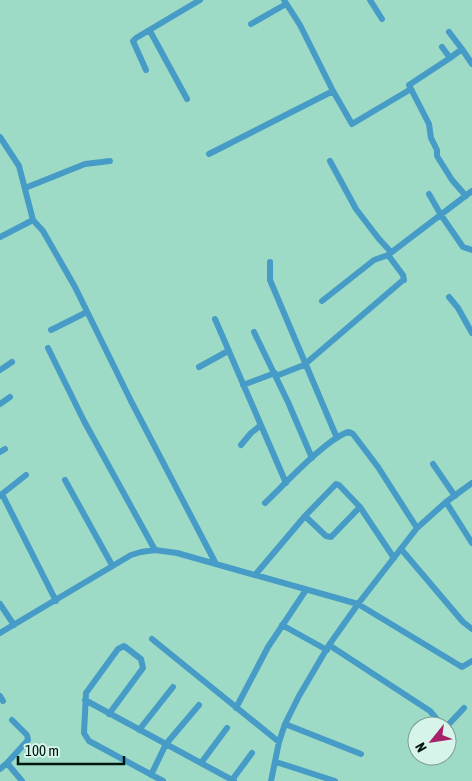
<svg xmlns="http://www.w3.org/2000/svg" width="472" height="781" font-family="'Asap Condensed',sans-serif">
  <style>
    .lines { fill: none; stroke-linecap: round; stroke-linejoin: round }
    .street { stroke: #469cc6; stroke-width: 6 }
  </style>
  <rect width="100%" height="100%" fill="#9ddbc7"/>
  <g class="lines">
    <path class="street" d="M370,0L382,19
      M251,24L286,4
      M150,31L187,99
      M449,32L462,49
      M442,47L450,58L462,49L472,64
      M450,58L409,85L429,124L431,138L437,150V156L452,180L466,196
      M146,70L133,41L136,38L200,0
      M333,91L352,124L411,89
      M0,137L19,166L33,220
      M209,154L333,91L300,25L284,0
      M330,161L356,209L379,239L391,252
      M25,188L85,164L110,161
      M429,194L441,215L463,247L472,250
      M0,237L33,220L43,231L75,287L131,401L216,564
      M270,262V280L337,438
      M449,297L458,308L472,333
      M322,301L374,260L388,255
      M215,319L286,483
      M51,330L87,312
      M254,332L288,402L312,458
      M48,348L84,421L155,550
      M199,367L228,351
      M0,370L12,362
      M276,376L304,365L402,281L404,280L403,275L388,255L472,191
      M243,385L275,373
      M0,404L10,397
      M241,445L251,433L261,425
      M0,452L5,449
      M433,464L455,496
      M65,480L112,565
      M2,494L26,475
      M0,496L2,494L4,498L56,601
      M446,502L472,543
      M265,503C282,487 329,436 349,432L353,434L378,467L417,528
      M305,516L326,536L331,537L360,507
      M401,549L463,622L472,629
      M255,575L305,516L336,484L339,485L360,507L394,558
      M0,604L14,625
      M282,625L327,650
      M0,633L131,555L141,552L155,550L177,553L358,604L462,667L472,661
      M152,639L279,742
      M329,645L430,711L440,723L438,726
      M0,696L3,701
      M85,700L234,781
      M236,708L268,647L306,590
      M109,714L143,668L141,659L124,646L118,649L86,693L84,733L89,741L163,781
      M440,723L444,726L448,725L464,708
      M285,724L361,754
      M139,730L173,687
      M276,762L335,781
      M7,763L28,740L27,735L12,720
      M201,763L227,728
      M0,769L7,763L22,781
      M151,775L166,744L199,705
      M232,780L252,753
      M271,781L279,742L285,724L299,696L329,645L358,604L417,528L446,502L472,483"/>
  </g>
  <g transform="translate(432 741) rotate(240)"><circle r="24" fill="#d6f4ea" stroke="#809c93"/>
  <path d="M0-4L9 19L0 12L-9 19Z" fill="#a7206a"/>
  <text y="-8" font-size="14" font-weight="bold" text-anchor="middle" fill="#001710">N</text>
  </g>
  <path d="M18 756v8h106v-8" fill="none" stroke="#001710" stroke-width="2.5"/>
  <text x="25" y="756" font-size="15" fill="#001710" stroke="#d6f4ea" stroke-width="4" paint-order="stroke">100 m</text>
</svg>
